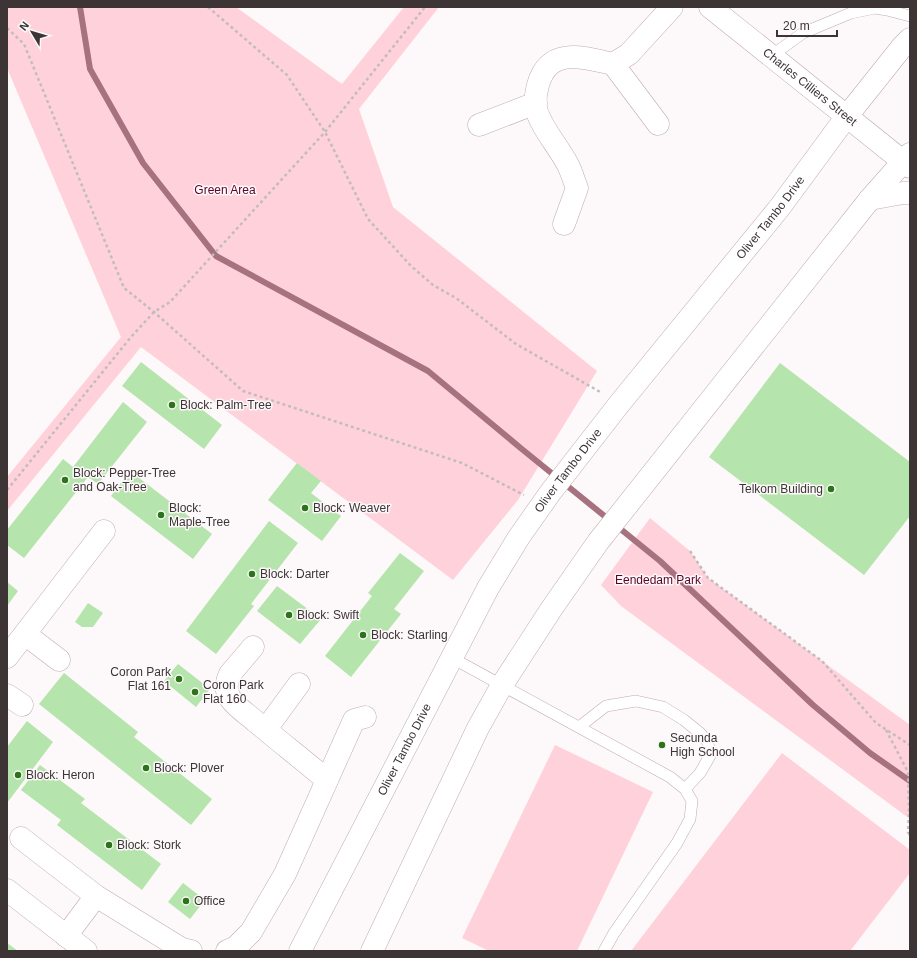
<svg xmlns="http://www.w3.org/2000/svg" width="917" height="958" font-family="Arial,sans-serif">
  <style>
    .green { fill: #ffd2db }
    .lines { fill: none; stroke-linecap: round; stroke-linejoin: round }
    .stream { stroke: #a7727f; stroke-width: 6 }
    .building { fill: #b5e4ac }
    .lane-casing { stroke: #c0abaf; stroke-width: 12 }
    .street-casing { stroke: #c0abaf; stroke-width: 23 }
    .secondary-casing { stroke: #c0abaf; stroke-width: 23 }
    .path { stroke: #c3bcbe; stroke-width: 2.5; stroke-dasharray: 3 3; stroke-linecap: butt }
    .lane { stroke: #fff; stroke-width: 11 }
    .street { stroke: #fff; stroke-width: 22 }
    .secondary { stroke: #fff; stroke-width: 22 }
    .poi-dot { fill: #2a7419; stroke: #fdf8f9; stroke-width: 1.5 }
    .labels { text-anchor: middle; stroke-width: 3; stroke-linejoin: round; paint-order: stroke }
    .street-label { font-size: 12px; fill: #3d3436; stroke: #fdf8f9 }
    .park-label { font-size: 12px; fill: #5b0328; stroke: #fdf8f9 }
    .poi-label { font-size: 12px; fill: #3d3436; stroke: #fdf8f9; text-anchor: start }
  </style>
  <rect width="100%" height="100%" fill="#fdf8f9"/>
  <path class="green" d="M7,7H236L342,84L404,7H439L359,109L393,207L597,371L518,500L453,580L141,347L7,511V477L121,337L7,68Z
    M650,518L690,551L708,578L910,725V819L621,606L601,585Z
    M555,745L653,792L577,951H489L462,938Z
    M782,753L910,850V873L850,951H631Z"/>
  <g class="lines">
    <path class="stream" d="M80,7L90,69L143,163L216,256L428,371L523,450L660,561L813,705L870,753L910,781"/>
  </g>
  <path class="building" d="M141,362L222,425L204,449L122,386Z
    M780,363L910,462V516L864,575L709,457Z
    M123,402L147,422L98,484L88,477L24,558L7,545V530L63,459L73,467Z
    M297,463L321,481L311,493L341,516L322,541L268,500Z
    M130,471L212,534L193,559L111,496Z
    M269,521L298,543L251,604L254,606L216,654L186,631Z
    M400,553L424,571L394,609L401,614L351,677L325,656L372,596L368,593Z
    M7,582L18,591L7,606Z
    M277,586L321,619L300,644L257,611Z
    M88,603L103,613L93,627H82L75,622Z
    M178,664L210,689L196,707L164,681Z
    M64,673L138,732L134,737L212,799L191,825L39,704Z
    M27,721L53,742L7,803V747Z
    M40,765L85,799L81,803L161,864L142,890L57,825L61,820L21,790Z
    M183,883L205,900L190,919L168,902Z
    M7,943L18,951H7Z"/>
  <g class="lines">
    <defs>
      <path id="lane" d="M771,56L803,33L851,13L875,8L887,10L910,16
        M452,658L670,777L685,789L692,801L690,819L677,843L614,933L604,951
        M579,727L606,706L636,701L663,707L684,720L700,733L707,741L711,754L700,773L685,789"/>
      <g id="street">
        <path id="s1" d="M710,7L910,167"/>
        <path d="M613,64L658,124"/>
        <path d="M479,125L536,103"/>
        <path d="M564,224L577,188C574,181 572,173 568,165C559,147 544,132 537,112C534,104 536,93 538,85C549,46 583,57 613,64L629,54L672,7"/>
        <path d="M25,634L59,660"/>
        <path d="M253,647L230,674C226,682 225,690 230,698C236,707 247,714 255,721C279,741 303,760 327,780"/>
        <path d="M7,657L104,531"/>
        <path d="M7,695L22,705"/>
        <path d="M266,729L299,684"/>
        <path d="M21,838L96,896"/>
        <path d="M7,890L86,951"/>
        <path d="M66,936L96,896L182,949L191,951"/>
        <path d="M227,951L236,947L251,932L285,874L354,720L365,717"/>
      </g>
      <g id="secondary">
        <path d="M870,199L903,193H910"/>
        <path id="s2" d="M300,951L488,588L519,537L550,493L620,403L780,207L847,116L902,47L910,39"/>
        <path d="M372,951L478,728L502,685L552,608L598,542L870,199L910,154"/>
      </g>
    </defs>
    <use href="#lane" class="lane-casing"/>
    <use href="#street" class="street-casing"/>
    <use href="#secondary" class="secondary-casing"/>
    <path class="path" d="M208,7L287,75L325,132L368,219L411,266L433,285L456,298L516,344L602,393
      M7,28L24,44L124,288L154,312L243,391L462,463L524,495
      M7,490L131,337L154,312L170,302L325,132L425,7
      M690,551L708,578L822,661L876,723L910,745
      M886,730L908,772L909,814
      M909,814L908,832L910,835"/>
    <use href="#lane" class="lane"/>
    <use href="#street" class="street"/>
    <use href="#secondary" class="secondary"/>
  </g>
  <g class="poi-dot">
    <circle cx="172" cy="405" r="4"/>
    <circle cx="65" cy="480" r="4"/>
    <circle cx="831" cy="489" r="4"/>
    <circle cx="305" cy="508" r="4"/>
    <circle cx="161" cy="515" r="4"/>
    <circle cx="252" cy="574" r="4"/>
    <circle cx="289" cy="615" r="4"/>
    <circle cx="363" cy="635" r="4"/>
    <circle cx="179" cy="679" r="4"/>
    <circle cx="195" cy="692" r="4"/>
    <circle cx="662" cy="745" r="4"/>
    <circle cx="146" cy="768" r="4"/>
    <circle cx="18" cy="775" r="4"/>
    <circle cx="109" cy="845" r="4"/>
    <circle cx="186" cy="901" r="4"/>
  </g>
  <g class="labels">
    <g class="street-label">
      <text dy="4" stroke="none"><textPath href="#s1" startOffset="128">Charles Cilliers Street</textPath></text>
      <text dy="4" stroke="none"><textPath href="#s2" startOffset="875">Oliver Tambo Drive</textPath></text>
      <text dy="4" stroke="none"><textPath href="#s2" startOffset="551">Oliver Tambo Drive</textPath></text>
      <text dy="4" stroke="none"><textPath href="#s2" startOffset="227">Oliver Tambo Drive</textPath></text>
    </g>
    <g class="park-label">
      <text x="225" y="194">Green Area</text>
      <text x="658" y="584">Eendedam Park</text>
    </g>
    <g class="poi-label">
      <text x="180" y="409">Block: Palm-Tree</text>
      <text x="73" y="477">Block: Pepper-Tree<tspan x="73" dy="14">and Oak-Tree</tspan></text>
      <text x="823" y="493" text-anchor="end">Telkom Building</text>
      <text x="169" y="512">Block:<tspan x="169" dy="14">Maple-Tree</tspan></text>
      <text x="313" y="512">Block: Weaver</text>
      <text x="260" y="578">Block: Darter</text>
      <text x="297" y="619">Block: Swift</text>
      <text x="371" y="639">Block: Starling</text>
      <text x="171" y="676" text-anchor="end">Coron Park<tspan x="171" dy="14">Flat 161</tspan></text>
      <text x="203" y="689">Coron Park<tspan x="203" dy="14">Flat 160</tspan></text>
      <text x="670" y="742">Secunda<tspan x="670" dy="14">High School</tspan></text>
      <text x="154" y="772">Block: Plover</text>
      <text x="26" y="779">Block: Heron</text>
      <text x="117" y="849">Block: Stork</text>
      <text x="194" y="905">Office</text>
    </g>
  </g>
  <rect width="917" height="958" fill="none" stroke="#3d3436" stroke-width="16"/>
  <g transform="translate(32 32) rotate(308)" stroke="#fdf8f9" stroke-width="3" paint-order="stroke">
  <path d="M0-3L7 15L0 10L-7 15Z" fill="#3d3436"/>
  <text y="-6" font-size="11" font-weight="bold" text-anchor="middle" fill="#3d3436">N</text>
  </g>
  <path d="M777 30v6h60v-6" fill="none" stroke="#3d3436" stroke-width="2"/>
  <text x="783" y="30" font-size="12" fill="#3d3436" stroke="#fdf8f9" stroke-width="3" paint-order="stroke">20 m</text>
</svg>
